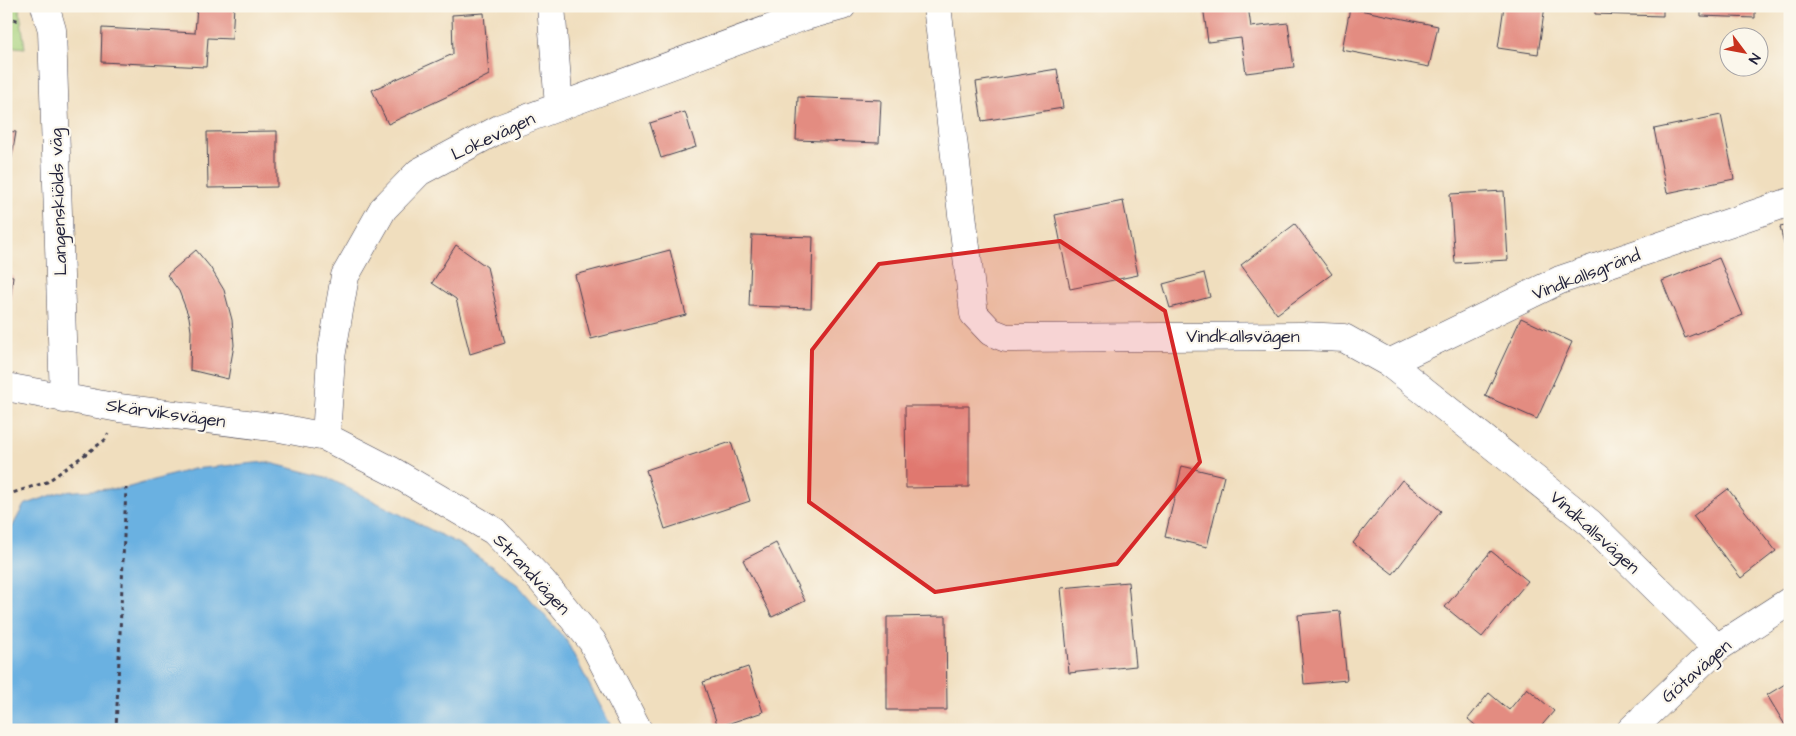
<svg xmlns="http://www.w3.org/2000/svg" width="1796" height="736" font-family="'Architects Daughter',sans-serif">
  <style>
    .green { fill: #a9d37f; stroke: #667a5d }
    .water { fill: #6ab1e1; stroke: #466a8e }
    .building { fill: #e38c81 }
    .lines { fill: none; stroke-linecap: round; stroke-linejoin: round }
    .minor-casing { stroke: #413e4f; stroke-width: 29 }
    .path { stroke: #413e4f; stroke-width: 3; stroke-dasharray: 4 4; stroke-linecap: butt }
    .minor { stroke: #fff; stroke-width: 28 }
    .marked { fill: #d62828; fill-opacity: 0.2; stroke: #d62828; stroke-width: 4; stroke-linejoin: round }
    .labels { text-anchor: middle; stroke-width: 4.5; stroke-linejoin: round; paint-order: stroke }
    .street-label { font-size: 18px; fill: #22223b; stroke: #fbf7ec }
  </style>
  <rect width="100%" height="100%" fill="#fbf7ec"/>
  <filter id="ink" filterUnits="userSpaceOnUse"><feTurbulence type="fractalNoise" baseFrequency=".02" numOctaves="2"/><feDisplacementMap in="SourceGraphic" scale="10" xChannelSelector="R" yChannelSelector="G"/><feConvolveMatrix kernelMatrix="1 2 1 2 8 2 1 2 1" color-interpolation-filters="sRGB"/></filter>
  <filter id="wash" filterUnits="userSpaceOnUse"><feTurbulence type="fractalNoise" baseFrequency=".0096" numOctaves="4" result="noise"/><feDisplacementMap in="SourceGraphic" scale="20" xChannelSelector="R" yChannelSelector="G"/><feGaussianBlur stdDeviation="1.12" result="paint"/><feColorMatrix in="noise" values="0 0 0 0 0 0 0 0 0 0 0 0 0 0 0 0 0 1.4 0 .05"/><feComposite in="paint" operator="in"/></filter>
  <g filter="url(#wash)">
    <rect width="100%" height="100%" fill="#f0debe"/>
    <path class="green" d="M6,6H19L25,48L6,46Z"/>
    <path class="water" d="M266,462L326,477L461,545L518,585L566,640L613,730H6V536L8,535L24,505L61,492L126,488L193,469Z"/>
    <g id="blocks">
      <path class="building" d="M197,6H234L232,39L208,38L206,67L101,62L102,28L195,33Z
        M1203,6H1248L1251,27L1288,23L1294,67L1246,73L1241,38L1208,42Z
        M1504,6H1545L1538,54L1498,48Z
        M1595,6H1663V16L1595,14Z
        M1701,6H1755V18L1701,16Z
        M1350,8L1438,26L1429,67L1342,50Z
        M484,13L489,75L446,97L388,124L372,90L453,54L452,15Z
        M1057,69L1063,108L982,121L976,82Z
        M798,97L881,100L879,143L796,140Z
        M685,112L696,147L661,158L650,123Z
        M1721,115L1734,179L1667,193L1654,129Z
        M6,131L16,132L7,186H6Z
        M277,131V187L208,188L207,132Z
        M1504,191L1508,260L1455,263L1450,194Z
        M1123,201L1138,275L1070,289L1055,215Z
        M1295,224L1332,274L1277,314L1241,265Z
        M1790,225V264H1789L1780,227Z
        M752,235L813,237L811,308L749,306Z
        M456,245L487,267L505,343L470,354L456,299L432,283Z
        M196,250L210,267L224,290L232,320L234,345L228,379L190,370L191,331L189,317L179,291L167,275Z
        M670,250L686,315L591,339L575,275Z
        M1719,258L1743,315L1685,338L1662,281Z
        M1204,273L1210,297L1170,308L1163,284Z
        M6,275L13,276L7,328H6Z
        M1521,318L1572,342L1537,419L1485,396Z
        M905,406H969V487L906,488Z
        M731,442L750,501L665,529L646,470Z
        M1182,466L1224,476L1207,547L1165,537Z
        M1402,480L1441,511L1393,574L1353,543Z
        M1728,489L1776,551L1741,578L1693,516Z
        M776,543L805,601L772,617L743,560Z
        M1491,551L1528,581L1482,637L1445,607Z
        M1128,582L1136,666L1069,673L1061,588Z
        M1340,611L1347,680L1304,684L1298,615Z
        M946,616L947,710H887V617Z
        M748,667L763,712L718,727L703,682Z
        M1790,681V730H1788L1767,695Z
        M1527,688L1554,711L1538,730H1481L1468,719L1489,693L1509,710Z"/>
    </g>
  </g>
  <g filter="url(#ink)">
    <use href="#blocks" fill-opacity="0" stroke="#413e4f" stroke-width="1"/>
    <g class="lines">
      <defs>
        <path id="minor" d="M45,6L52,30L64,399
          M551,6L559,106
          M937,6L974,314L991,332L1006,338L1302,336L1344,338L1389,363L1590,523L1717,648
          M1389,363L1560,280L1790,202
          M6,387L119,408L280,428L326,437L392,471L494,531L542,581L592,641L638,730
          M326,437L331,357L345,276L383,209L419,172L501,128L802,17L842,6
          M1631,730L1717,648L1790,601"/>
      </defs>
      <use href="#minor" class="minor-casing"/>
      <path class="path" d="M6,17L20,21
        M6,495L47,482L105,440L108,434
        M116,730L126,488"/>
      <use href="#minor" class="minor"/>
    </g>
  </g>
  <path class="marked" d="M1060,241L1165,311L1200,462L1117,564L935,592L809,502L812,350L879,264Z"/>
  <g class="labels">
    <g class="street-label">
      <text transform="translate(493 136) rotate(-25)" y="6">Lokevägen</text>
      <text transform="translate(58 202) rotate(-92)" y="6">Langenskiölds väg</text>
      <text transform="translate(1586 274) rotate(-21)" y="6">Vindkallsgränd</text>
      <text x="1243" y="342">Vindkallsvägen</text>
      <text transform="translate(166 413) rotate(8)" y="6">Skärviksvägen</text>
      <text transform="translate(1595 532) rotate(42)" y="6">Vindkallsvägen</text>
      <text transform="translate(532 574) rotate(47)" y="6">Strandvägen</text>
      <text transform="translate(1696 671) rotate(-41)" y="6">Götavägen</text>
    </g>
  </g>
  <rect width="1796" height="736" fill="none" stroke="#fbf7ec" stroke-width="25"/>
  <g transform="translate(1744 52) rotate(122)"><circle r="24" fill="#fbf7ec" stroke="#a4a2a5"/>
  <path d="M0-4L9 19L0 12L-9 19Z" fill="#c8321e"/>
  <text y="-8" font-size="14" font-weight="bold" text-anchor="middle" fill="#22223b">N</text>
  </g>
</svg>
